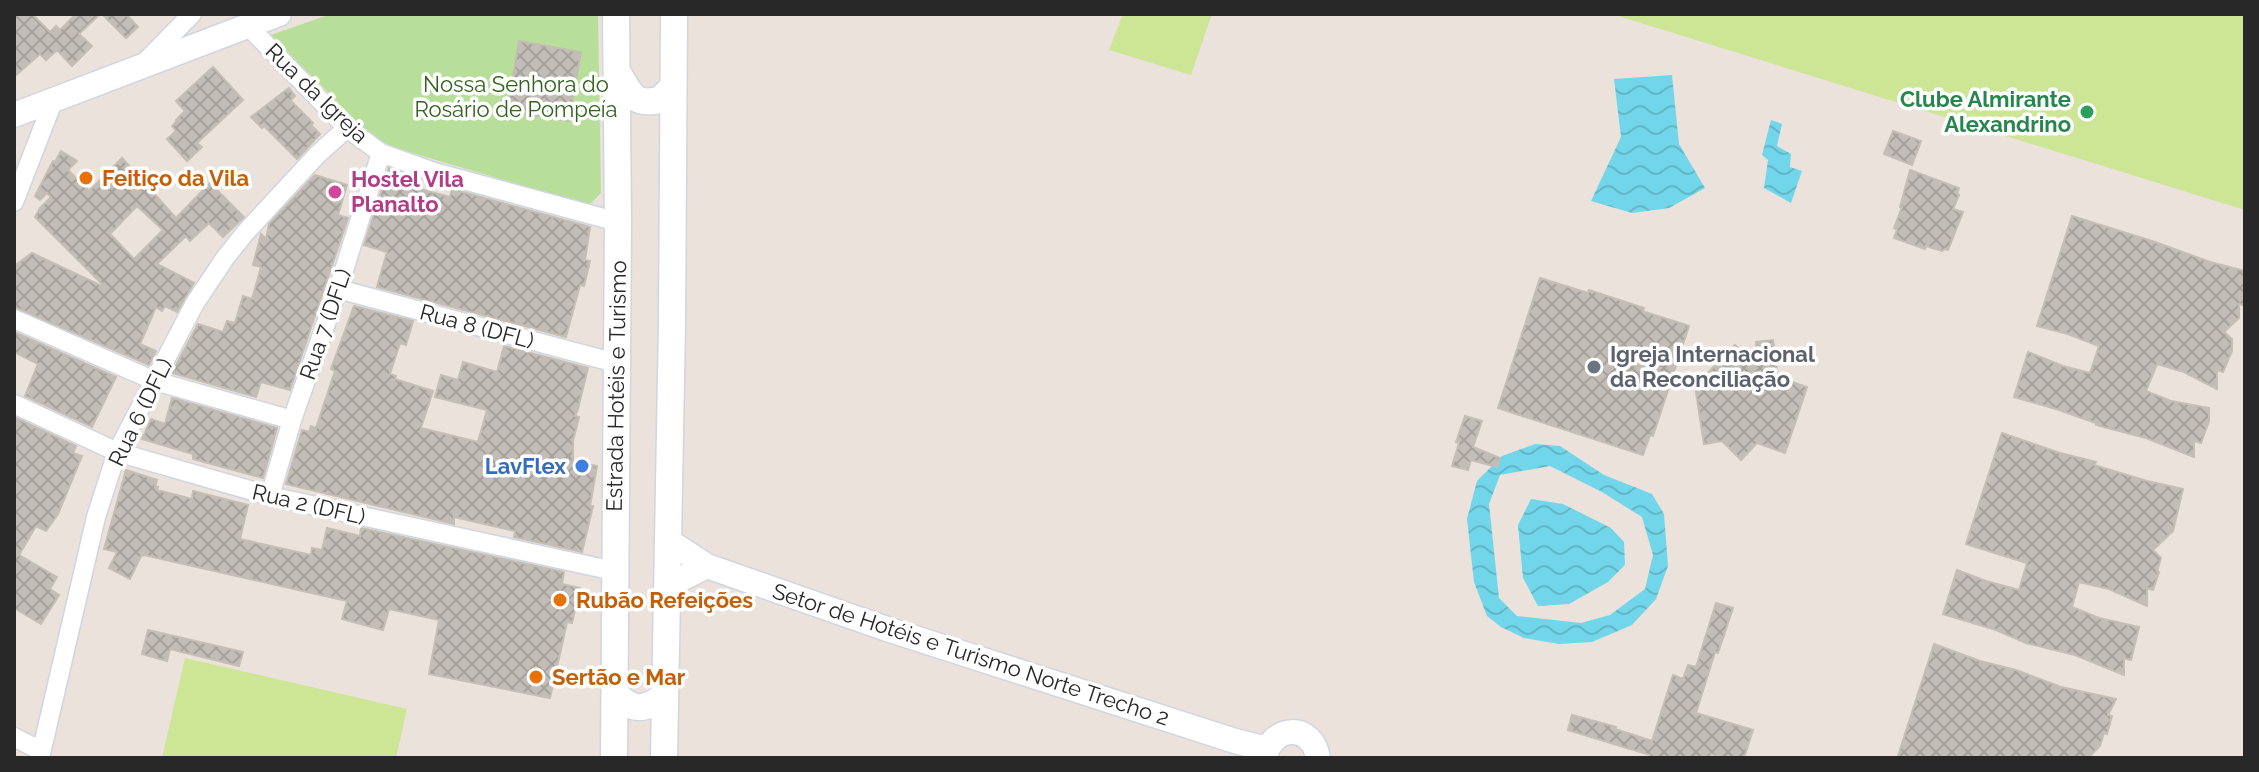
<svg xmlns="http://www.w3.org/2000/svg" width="2259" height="772" font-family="Raleway,sans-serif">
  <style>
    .park { fill: #b8df99 }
    .pitch { fill: #cce695 }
    .water { fill: url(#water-waves); fill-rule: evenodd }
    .building { fill: url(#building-cross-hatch); stroke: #c5beb4; stroke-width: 2; fill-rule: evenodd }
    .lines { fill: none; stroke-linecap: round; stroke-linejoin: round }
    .minor-casing { stroke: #d0d5e1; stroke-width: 21 }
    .tertiary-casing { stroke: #d0d5e1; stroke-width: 27 }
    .secondary-casing { stroke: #d0d5e1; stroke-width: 29 }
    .minor { stroke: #fff; stroke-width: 18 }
    .tertiary { stroke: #fff; stroke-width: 24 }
    .secondary { stroke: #fff; stroke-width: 26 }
    .leisure-dot { fill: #2e9e5b; stroke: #fff; stroke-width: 3 }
    .food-dot { fill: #e8710a; stroke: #fff; stroke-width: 3 }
    .hotel-dot { fill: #d1479c; stroke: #fff; stroke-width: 3 }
    .worship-dot { fill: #6b7280; stroke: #fff; stroke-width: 3 }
    .shop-dot { fill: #3f7fe0; stroke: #fff; stroke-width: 3 }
    .labels { text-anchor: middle; stroke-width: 7; stroke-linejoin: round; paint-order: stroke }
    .park-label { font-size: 22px; fill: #32621c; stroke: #fff }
    .street-label { font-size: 22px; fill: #282828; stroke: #fff }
    .leisure-label { font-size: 22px; font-weight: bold; fill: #27864d; stroke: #fff; text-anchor: end }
    .food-label { font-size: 22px; font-weight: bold; fill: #c56008; stroke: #fff; text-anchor: start }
    .hotel-label { font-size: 22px; font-weight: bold; fill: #b23c85; stroke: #fff; text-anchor: start }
    .worship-label { font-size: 22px; font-weight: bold; fill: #5b616d; stroke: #fff; text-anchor: start }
    .shop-label { font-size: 22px; font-weight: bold; fill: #366cbe; stroke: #fff; text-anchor: end }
  </style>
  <defs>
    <pattern id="water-waves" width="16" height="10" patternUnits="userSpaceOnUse" patternTransform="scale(2)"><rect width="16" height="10" fill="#71d6e9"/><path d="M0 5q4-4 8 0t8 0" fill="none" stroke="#62b8c8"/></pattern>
    <pattern id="building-cross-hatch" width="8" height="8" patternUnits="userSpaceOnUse" patternTransform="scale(2)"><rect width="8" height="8" fill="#c2bdb6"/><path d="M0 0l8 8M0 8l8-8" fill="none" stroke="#a7a29c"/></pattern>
  </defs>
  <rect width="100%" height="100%" fill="#eae2db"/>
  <path class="park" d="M331,14H598L601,193L589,205L378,143L271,35Z"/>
  <path class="pitch" d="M1123,14H1212L1191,75L1109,50Z
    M1612,14H2245V210Z
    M185,658L407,709L396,758H162Z"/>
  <path class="water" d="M1672,75L1679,144L1705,188L1669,208L1632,213L1591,201L1621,137L1614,79Z
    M1771,120L1782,124L1777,146L1791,154L1790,167L1802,171L1791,203L1764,188L1768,160L1762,155Z
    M1535,444L1560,446L1604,475L1652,494L1664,514L1668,566L1656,599L1632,625L1592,642L1559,644L1524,638L1501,627L1487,616L1474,582L1467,519L1477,481L1502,456ZM1550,466L1602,492L1642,517L1653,555L1645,589L1610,615L1581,623L1517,616L1499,598L1489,504L1500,475Z
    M1531,499L1563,504L1611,528L1624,542L1625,565L1608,582L1569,604L1538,606L1523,578L1518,525Z"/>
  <path class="building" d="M14,14H32L50,32L56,26L60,30L76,14H100L79,34L92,46L72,66L57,50L46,60L40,54L14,77Z
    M102,14H126L138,27L126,38Z
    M519,41L581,52L569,121L507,111Z
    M213,67L243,100L197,143L202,147L187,161L167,139L176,131L172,126L177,121L176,120L185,111L176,101Z
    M289,88L295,96L289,102L291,101L313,123L311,125L320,134L297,159L264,126L262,128L251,117Z
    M1893,131L1921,141L1912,165L1884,154Z
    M61,151L77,161L68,170L89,191L122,158L176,218L210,183L244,217L223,237L209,223L190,241L186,236L157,264L194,283L177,312L165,306L162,311L156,307L140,344L156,351L149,365L14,307V266L32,253L106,288L35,217L40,208L51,197L47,193L48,192L40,200L35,196L53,161L55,162ZM137,206L163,230L134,259L110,234Z
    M389,168L418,179L416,188L450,197L452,189L590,227L585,260L590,261L584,286L580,285L566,337L377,287L387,252L364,245Z
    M1910,170L1959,188L1957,194L1959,195L1953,209L1963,212L1948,250L1945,249L1942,251L1926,246L1925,249L1894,238L1897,230L1894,228L1902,207H1900Z
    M315,175L347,185L338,215L348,218L290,390L261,382L256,397L172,373L198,324L223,332L227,321L235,323L243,296L252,299L261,267L253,265L261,234L266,239L269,224Z
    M2072,216L2155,242L2210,262L2245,271V306L2239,304V318L2224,332L2232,339V351L2223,372L2217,370V389L2184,372L2157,364L2146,391L2171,401L2209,408V421L2201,443L2194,441V457L2146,438L2096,425V423L2056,409L2014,397L2028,352L2063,366L2090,373L2099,346L2068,334L2037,326Z
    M1540,278L1588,293L1589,290L1644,308L1642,311L1689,326L1653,436L1650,435L1643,455L1498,408Z
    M354,306L413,321L406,345L400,343L390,374L396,376L395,379L433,391L421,428L478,442L487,410L435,397L441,375L458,380L463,362L497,372L504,346L588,368L578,409L575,416L579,417L573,441V461L597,466L590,506H593L582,552L514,537L515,531L454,517V524L286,484L302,430L309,432L311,426L316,428L335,371L331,369Z
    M14,332L116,377L92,427L25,396L38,364L14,352Z
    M1773,340L1778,377L1807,387L1785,453L1757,443L1741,460L1722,441L1704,444L1695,386L1735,345L1756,367V342Z
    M172,398L277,428L263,478L193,459V454L142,439L151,419L165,424Z
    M1465,416L1482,421L1473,447L1500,458L1497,467L1471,460L1468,470L1452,466L1459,443L1456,442Z
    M14,417L76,446L73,453L82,456L58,514L46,531L36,526L19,555L57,577L50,589L59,595L41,624L14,608Z
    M2002,433L2060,453L2096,462L2094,465L2147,481L2183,489L2173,531L2153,550L2161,558L2157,572H2159L2153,590L2147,588V606L2109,589L2079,582L2072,607L2099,618L2139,627L2131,660L2124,658V675L2075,655L2026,643L1996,630L1943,614L1957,570L1986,581L2019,590L2027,563L1966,544Z
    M126,470L157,480L155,487H158L157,490L192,499L193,491L248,505L240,539L311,555L312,548L322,550L327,528L360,536L361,528L564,572L562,584L580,588L572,623L567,622L550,698L429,674L439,620L389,609L383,630L342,619L347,601L144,555L141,556L130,579L109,568L117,552L104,549Z
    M1716,603L1733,608L1718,653L1715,652L1696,713L1753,730L1744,758H1724L1711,754L1709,758H1649L1650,755L1568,730L1572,715L1616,727L1615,729L1652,741L1673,675L1683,679L1688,665L1696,667Z
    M148,630L243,652L239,666L170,649L167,661L142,654Z
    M1934,644L1980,661L2016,670L2061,687L2116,699L2108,715L2112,716L2107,734L2104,733L2100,746L2088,758H1906L1898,756Z"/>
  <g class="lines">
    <defs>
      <path id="minor" d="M248,26L347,128L381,153L434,172L618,222
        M144,63L192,14
        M14,202L54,99
        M338,289L616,363
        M14,319L155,381L292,420
        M14,404L117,452L270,496L614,571
        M270,496L292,420L338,289L381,153
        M14,737L41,751
        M40,758L96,517L117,452L195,303L225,258L245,233L318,154L347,128"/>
      <path id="tertiary" d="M14,115L279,14
        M667,540L707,566L887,629L1235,741L1267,749
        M667,586L707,566
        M1265,758C1271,724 1313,723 1318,758"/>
      <path id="secondary" d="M618,73C630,93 633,106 660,100L672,88
        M615,693C632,712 646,711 665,695
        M614,758L618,222L616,14
        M664,758L672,323L674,14"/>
    </defs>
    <use href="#minor" class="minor-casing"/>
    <use href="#tertiary" class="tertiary-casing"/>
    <use href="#secondary" class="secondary-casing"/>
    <use href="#minor" class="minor"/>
    <use href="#tertiary" class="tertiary"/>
    <use href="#secondary" class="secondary"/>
  </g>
  <circle class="leisure-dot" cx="2087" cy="112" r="8"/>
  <g class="food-dot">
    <circle cx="86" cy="178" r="8"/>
    <circle cx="560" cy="600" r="8"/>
    <circle cx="536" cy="677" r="8"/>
  </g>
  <circle class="hotel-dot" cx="335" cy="192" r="8"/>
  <circle class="worship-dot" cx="1594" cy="367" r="8"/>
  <circle class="shop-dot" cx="582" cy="466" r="8"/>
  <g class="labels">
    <g class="park-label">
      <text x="516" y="92">Nossa Senhora do<tspan x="516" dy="25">Rosário de Pompeía</tspan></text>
    </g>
    <g class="street-label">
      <text transform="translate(317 93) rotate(44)" y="8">Rua da Igreja</text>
      <text transform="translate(325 324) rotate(-71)" y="8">Rua 7 (DFL)</text>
      <text transform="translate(477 326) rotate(15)" y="8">Rua 8 (DFL)</text>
      <text transform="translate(616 386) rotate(-89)" y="8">Estrada Hotéis e Turismo</text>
      <text transform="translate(140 412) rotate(-64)" y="8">Rua 6 (DFL)</text>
      <text transform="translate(309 504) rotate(13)" y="8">Rua 2 (DFL)</text>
      <text transform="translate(971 654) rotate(18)" y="8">Setor de Hotéis e Turismo Norte Trecho 2</text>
    </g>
    <g class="leisure-label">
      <text x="2071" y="107">Clube Almirante<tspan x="2071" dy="25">Alexandrino</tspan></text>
    </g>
    <g class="food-label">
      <text x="102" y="186">Feitiço da Vila</text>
      <text x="576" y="608">Rubão Refeições</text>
      <text x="552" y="685">Sertão e Mar</text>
    </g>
    <g class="hotel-label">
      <text x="351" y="187">Hostel Vila<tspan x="351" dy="25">Planalto</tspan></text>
    </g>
    <g class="worship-label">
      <text x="1610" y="362">Igreja Internacional<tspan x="1610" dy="25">da Reconciliação</tspan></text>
    </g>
    <g class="shop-label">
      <text x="566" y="474">LavFlex</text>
    </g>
  </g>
  <rect width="2259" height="772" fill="none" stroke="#282828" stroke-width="32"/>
</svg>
